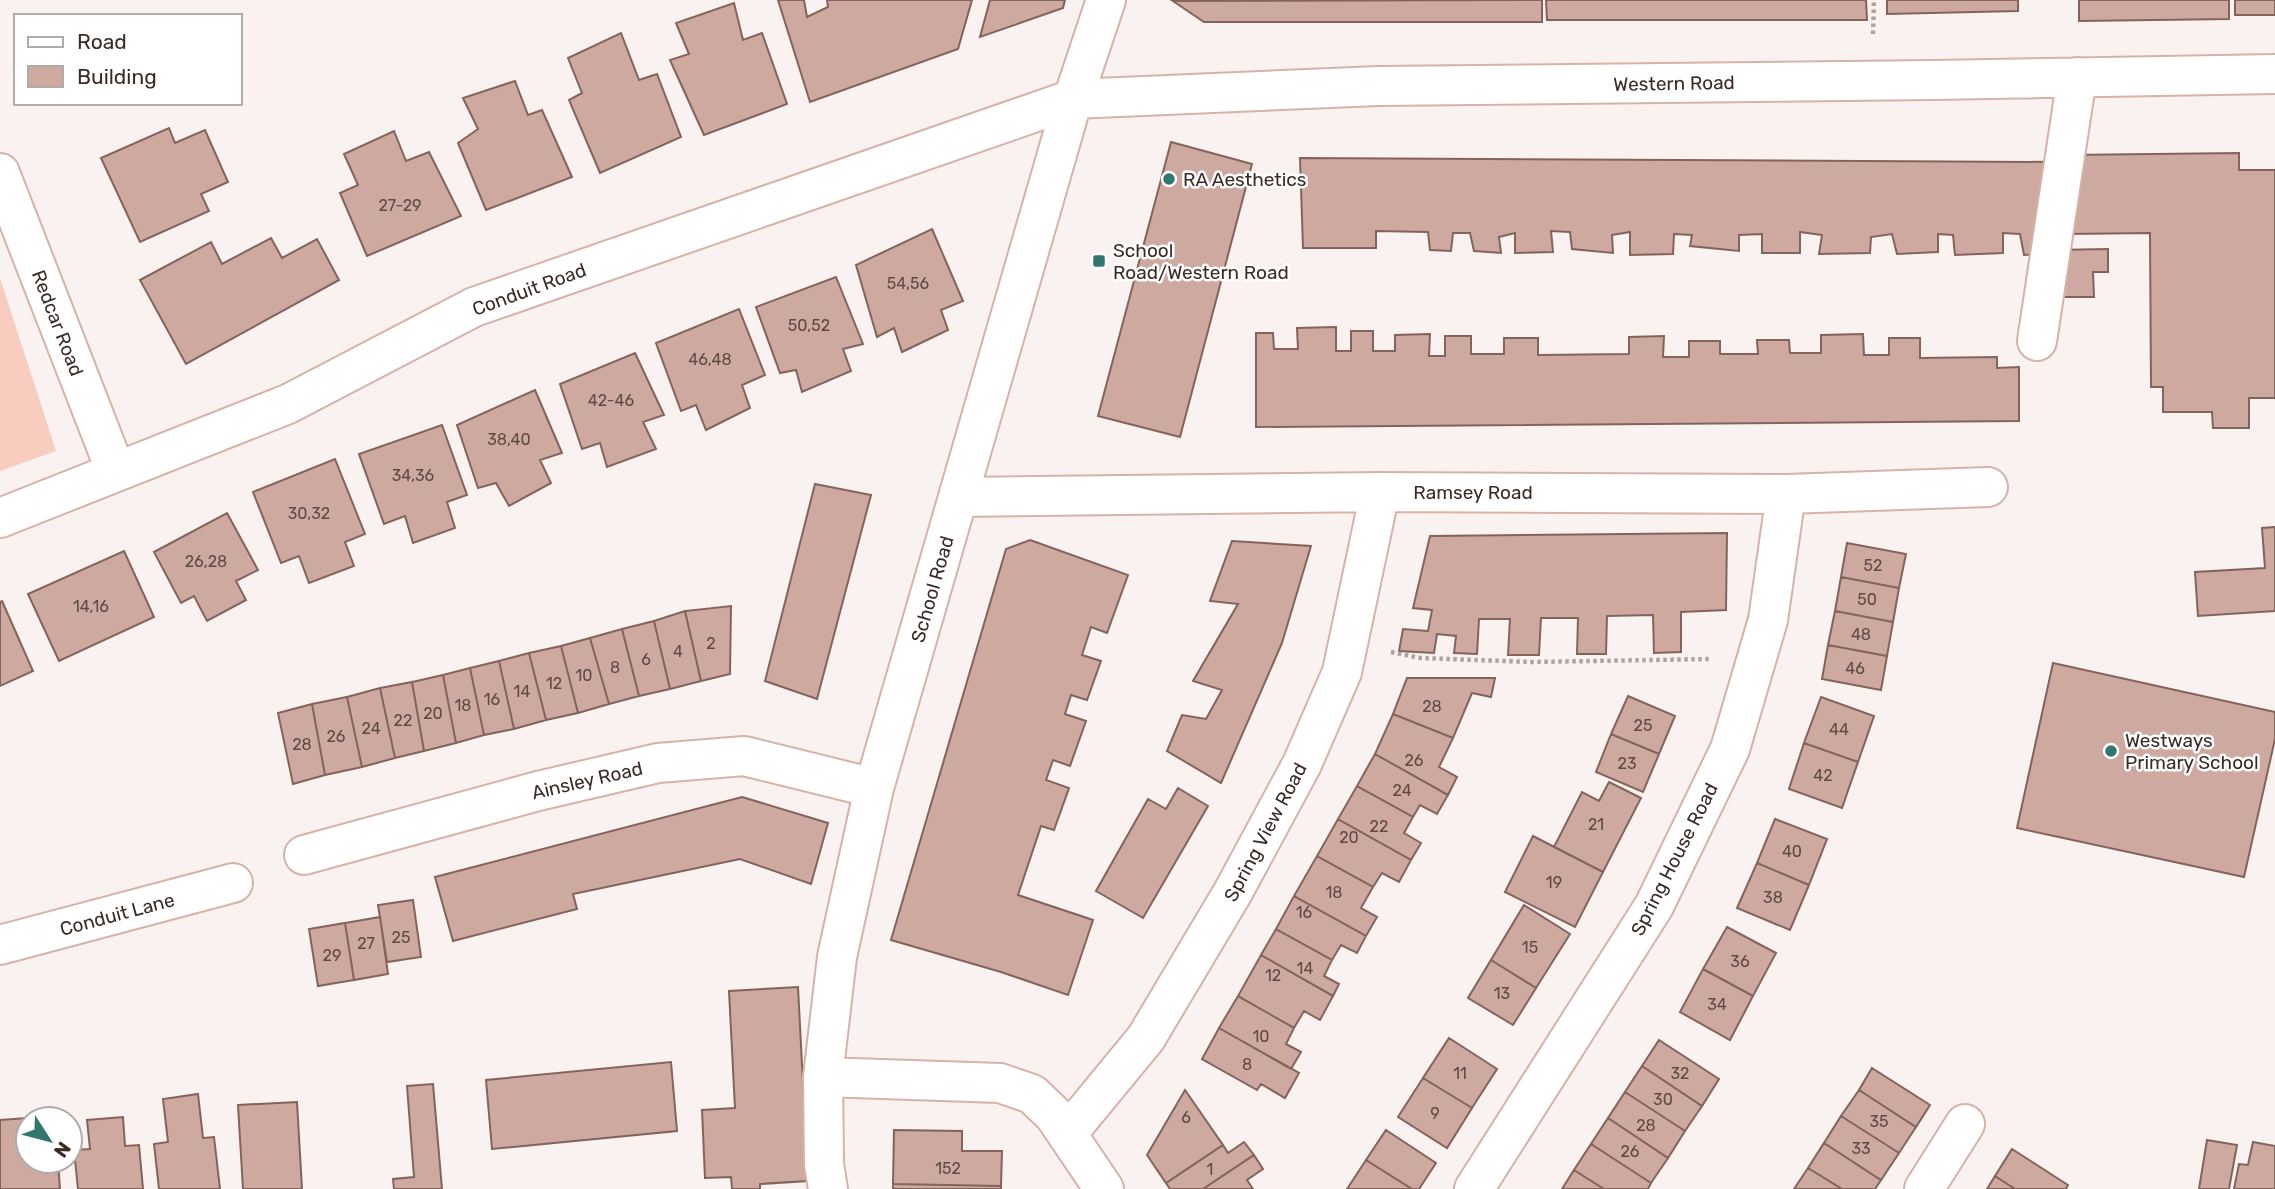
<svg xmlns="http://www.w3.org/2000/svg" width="2275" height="1189" font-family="Rubik,sans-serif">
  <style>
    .green { fill: #f9ccc0 }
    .building { fill: #cea9a0; stroke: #84635a; stroke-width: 2 }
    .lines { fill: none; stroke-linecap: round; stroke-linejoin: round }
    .minor-casing { stroke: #d6b2a8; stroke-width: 42 }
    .path { stroke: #aea3a1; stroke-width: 4.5; stroke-dasharray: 3.5 3.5; stroke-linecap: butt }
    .minor { stroke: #fff; stroke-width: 38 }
    .poi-dot { fill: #2f776f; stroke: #fff; stroke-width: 2.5 }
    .labels { text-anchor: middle; stroke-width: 5; stroke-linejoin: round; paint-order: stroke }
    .number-label { font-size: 16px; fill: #5f4a45 }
    .street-label { font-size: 19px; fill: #3a2b27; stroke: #fff }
    .poi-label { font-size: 19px; fill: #3a2b27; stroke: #fff; text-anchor: start }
  </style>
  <rect width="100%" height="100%" fill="#faf2f0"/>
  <path class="green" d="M0,278L56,451L0,471Z"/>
  <path class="building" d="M778,0H804L807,17L828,7L827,0H972L958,49L810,102Z
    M990,0H1065L1063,8L980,37Z
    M1542,0V22H1204L1173,1Z
    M1546,0H1866L1867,20H1547Z
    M1887,0H2018V11L1887,14Z
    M2079,0H2229V19L2079,21Z
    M2235,0H2275V15H2235Z
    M734,3L743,40L762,33L787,104L704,135L670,60L689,54L676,23Z
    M621,33L639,80L657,74L681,137L600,173L569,100L582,93L568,58Z
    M515,81L528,115L542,110L572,177L486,210L458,143L478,129L463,98Z
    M169,128L175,143L205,130L228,182L201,194L209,211L140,242L101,158Z
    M394,131L406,161L429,152L461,216L367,256L340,193L358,185L344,154Z
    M1171,142L1252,164L1180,437L1098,416Z
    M2239,153V170H2275V398H2249V428H2213L2212,412H2163V387H2151L2150,233L2067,234V155Z
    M1300,158L2056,162L2047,253L2024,255L2020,234L2003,233V253L1955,255L1953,235L1938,234V252L1897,254L1892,234L1871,237L1870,253L1819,254L1822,235L1800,232V253H1762V234L1739,235V251L1690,246L1692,235L1674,234L1673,254L1630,255V232L1612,235L1613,253L1572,249L1570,232L1551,231L1553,252L1515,253V233L1499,237L1501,253L1474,251L1470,233H1453L1451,251L1430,250L1428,232L1376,231V248H1303Z
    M932,229L963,301L941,310L948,330L902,352L894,328L877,337L856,265Z
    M271,238L282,258L317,239L339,280L186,364L140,280L211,242L222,264Z
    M2108,249V272H2093L2094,297H2052V250Z
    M836,277L863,344L843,349L851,371L802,392L796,370L780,373L756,307Z
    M739,309L765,375L742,385L750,408L706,430L696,405L681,411L656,343Z
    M1336,327V351H1351V331H1373V351H1395V335L1430,334L1429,356H1445V336H1471V354H1504V338H1538V355L1629,354V337L1664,336L1663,357H1689V341H1720V354H1758L1757,340H1789L1790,353H1821V335L1863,334L1864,355H1889V338H1920V358L1997,357V368L2019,367V421L1256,427V333H1273L1274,349H1298L1297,328Z
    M635,353L664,415L643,422L656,449L607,467L600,443L582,449L560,384Z
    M535,390L562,453L540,460L551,483L509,506L496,483L478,488L457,425Z
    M442,425L467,495L447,502L455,528L413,543L405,516L384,524L359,454Z
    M335,459L365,534L345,542L354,566L309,583L299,556L281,563L253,492Z
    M815,484L871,495L817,699L765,681Z
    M227,513L258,570L236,581L246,600L207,621L194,596L181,603L154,552Z
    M2275,527V611L2198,616L2195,572L2265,568L2262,528Z
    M1727,533L1726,610L1681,612V652L1654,653L1653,615L1607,616L1606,654H1577L1578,618H1541L1539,655H1508L1510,619H1479L1477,654L1454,653L1456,636L1437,634L1434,653L1399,651L1403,629L1428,631L1432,610L1413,608L1430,536Z
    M1030,540L1128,575L1107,633L1091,627L1082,655L1101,661L1087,700L1071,695L1065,714L1086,721L1070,766L1053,760L1046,780L1069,788L1054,830L1041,826L1018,895L1093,920L1068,995L1001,972L891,940L1006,549Z
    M1232,541L1311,546L1282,643L1221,783L1167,751L1182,715L1206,719L1222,690L1193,681L1238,604L1210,601Z
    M1847,543L1906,554L1899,588L1841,577Z
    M124,551L154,617L59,661L28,594Z
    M1841,577L1899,588L1893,622L1835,611Z
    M2,601L33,671L0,686V602Z
    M731,606L730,674L701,681L685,611Z
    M685,611L701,681L670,689L654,621Z
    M1835,611L1893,622L1887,656L1828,645Z
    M654,621L670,689L639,696L622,629Z
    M622,629L639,696L609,704L590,638Z
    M590,638L609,704L578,713L561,646Z
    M1828,645L1887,656L1881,690L1822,679Z
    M561,646L578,713L546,720L529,653Z
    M529,653L546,720L514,729L499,661Z
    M499,661L514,729L484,735L470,668Z
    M2053,663L2275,712V739L2244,877L2017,828Z
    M470,668L484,735L456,743L443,675Z
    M443,675L456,743L424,751L412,682Z
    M1407,678H1495L1491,697L1472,693L1453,738L1393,714Z
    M412,682L424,751L395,758L380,688Z
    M380,688L395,758L362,767L347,697Z
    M1628,696L1675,716L1659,754L1611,734Z
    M347,697L362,767L325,775L312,704Z
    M1821,697L1874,716L1858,762L1804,743Z
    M312,704L325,775L293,784L278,713Z
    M1393,714L1453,738L1439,767L1457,777L1448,795L1375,754Z
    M1611,734L1659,754L1643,792L1596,772Z
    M1804,743L1858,762L1842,808L1789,789Z
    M1375,754L1448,795L1437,814L1420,805L1413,817L1357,786Z
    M1609,782L1641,798L1603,872L1554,847L1582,792L1599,801Z
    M1357,786L1413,817L1404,833L1421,843L1411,860L1338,819Z
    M1178,788L1208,806L1143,918L1096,891L1148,799L1166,809Z
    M742,797L828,823L811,884L740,859L573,894L577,909L453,941L435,877Z
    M1338,819L1411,860L1399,882L1382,873L1373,887L1317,856Z
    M1775,819L1827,839L1809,885L1757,863Z
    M1533,836L1603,872L1575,927L1505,892Z
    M1317,856L1373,887L1361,908L1377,917L1366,936L1294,896Z
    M1757,863L1809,885L1790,930L1737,908Z
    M1294,896L1366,936L1357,953L1341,945L1332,960L1276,929Z
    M413,900L421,957L387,962L378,905Z
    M1524,905L1570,934L1536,988L1491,960Z
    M380,917L388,974L354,980L345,923Z
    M345,923L354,980L318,986L309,929Z
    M1727,927L1776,953L1753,996L1703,969Z
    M1276,929L1332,960L1324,976L1339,984L1333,996L1261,955Z
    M1261,955L1333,996L1320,1020L1304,1011L1294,1028L1238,996Z
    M1491,960L1536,988L1513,1025L1468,998Z
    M1703,969L1753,996L1730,1040L1680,1012Z
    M798,987L808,1181L760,1184V1189H732L731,1177L705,1178L702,1110L735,1108L729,991Z
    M1238,996L1294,1028L1286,1044L1301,1052L1291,1069L1219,1028Z
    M1219,1028L1299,1073L1285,1098L1261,1084L1257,1090L1202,1059Z
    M1449,1038L1497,1069L1472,1108L1423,1078Z
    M1659,1040L1719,1079L1702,1106L1642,1066Z
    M671,1062L677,1131L492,1149L486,1080Z
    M1642,1066L1702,1106L1685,1131L1625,1092Z
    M1872,1068L1930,1105L1916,1127L1859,1090Z
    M1423,1078L1472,1108L1447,1148L1398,1117Z
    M433,1084L442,1189H394L393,1179L414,1177L407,1086Z
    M1185,1090L1223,1145L1166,1183L1147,1155Z
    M1859,1090L1916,1127L1899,1153L1841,1116Z
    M1625,1092L1685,1131L1668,1158L1608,1118Z
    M198,1094L203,1138L214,1137L220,1189H159L154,1144L168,1142L163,1099Z
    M297,1102L302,1189H243L238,1105Z
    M1841,1116L1899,1153L1881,1180L1824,1143Z
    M40,1117V1119H28V1161H58L60,1189H0V1120Z
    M123,1117L125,1146L139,1145L143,1189H78L74,1150L90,1149L87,1120Z
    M1608,1118L1668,1158L1651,1183L1591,1144Z
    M894,1130L962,1131V1151H1002L1001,1186L893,1184Z
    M1386,1130L1436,1163L1419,1189H1412L1366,1160Z
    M2207,1140L2237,1145L2229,1189H2199Z
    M1244,1142L1254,1155L1203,1189H1170L1166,1183L1223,1145L1228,1153Z
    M2253,1142L2275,1146V1189H2234L2239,1164L2248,1165Z
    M1824,1143L1881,1180L1875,1189H1842L1808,1168Z
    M1591,1144L1651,1183L1648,1189H1604L1574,1170Z
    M2012,1149L2068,1185L2066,1189H2015L1995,1176Z
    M1254,1155L1263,1169L1247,1180L1253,1189H1203Z
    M1366,1160L1412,1189H1347Z
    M1808,1168L1842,1189H1794Z
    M1574,1170L1604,1189H1562Z
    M1995,1176L2015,1189H1987Z
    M893,1184L1001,1186V1189H893Z"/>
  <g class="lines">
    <defs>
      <path id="minor" d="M0,173L116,472
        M2037,341L2077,77
        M958,497L1380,492L1786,494L1988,487
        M0,518L288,404L474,307L1073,99L1378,86L1932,80L2275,74
        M304,855L538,791L658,763L744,756L874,788
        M0,945L233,883
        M823,1077L1000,1083L1032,1094L1054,1115L1104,1189
        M1067,1134L1146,1038L1233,892L1302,764L1342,672L1380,492
        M828,1189L824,1164L823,1077L837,957L874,788L1073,99L1106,0
        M1474,1189L1654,906L1730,749L1768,620L1786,494
        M1924,1189L1965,1124"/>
    </defs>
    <use href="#minor" class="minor-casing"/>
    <path class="path" d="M1873,34L1874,0
      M1391,652L1420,658L1531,662L1710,659"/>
    <use href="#minor" class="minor"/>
  </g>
  <g class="poi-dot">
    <circle cx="1169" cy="179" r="7"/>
    <rect x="1092" y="254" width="14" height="14" rx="3.5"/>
    <circle cx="2111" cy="751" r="7"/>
  </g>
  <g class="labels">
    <g class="number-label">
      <text x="400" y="211">27-29</text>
      <text x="908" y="289">54,56</text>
      <text x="809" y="331">50,52</text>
      <text x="710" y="365">46,48</text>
      <text x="611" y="406">42-46</text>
      <text x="509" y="445">38,40</text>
      <text x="413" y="481">34,36</text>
      <text x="309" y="519">30,32</text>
      <text x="206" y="567">26,28</text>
      <text x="1873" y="571">52</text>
      <text x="1867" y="605">50</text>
      <text x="91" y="612">14,16</text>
      <text x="1861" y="640">48</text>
      <text x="711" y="649">2</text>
      <text x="678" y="657">4</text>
      <text x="646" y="665">6</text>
      <text x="615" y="673">8</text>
      <text x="1855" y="674">46</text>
      <text x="584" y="681">10</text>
      <text x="554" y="689">12</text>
      <text x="522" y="697">14</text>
      <text x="492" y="705">16</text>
      <text x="463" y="711">18</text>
      <text x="1432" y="712">28</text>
      <text x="433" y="719">20</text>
      <text x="403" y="726">22</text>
      <text x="1643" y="731">25</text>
      <text x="371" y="734">24</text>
      <text x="1839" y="735">44</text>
      <text x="336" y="742">26</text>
      <text x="302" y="750">28</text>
      <text x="1414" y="766">26</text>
      <text x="1627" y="769">23</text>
      <text x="1823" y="781">42</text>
      <text x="1402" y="796">24</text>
      <text x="1596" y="830">21</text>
      <text x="1379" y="832">22</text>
      <text x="1349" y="843">20</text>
      <text x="1792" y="857">40</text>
      <text x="1554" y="888">19</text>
      <text x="1334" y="898">18</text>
      <text x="1773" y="903">38</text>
      <text x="1304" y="918">16</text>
      <text x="401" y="943">25</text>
      <text x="366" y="949">27</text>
      <text x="1530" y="953">15</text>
      <text x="332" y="961">29</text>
      <text x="1740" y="967">36</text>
      <text x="1305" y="974">14</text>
      <text x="1273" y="981">12</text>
      <text x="1502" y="999">13</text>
      <text x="1717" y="1010">34</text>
      <text x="1261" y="1042">10</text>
      <text x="1247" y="1070">8</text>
      <text x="1460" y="1079">11</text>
      <text x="1680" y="1079">32</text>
      <text x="1663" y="1105">30</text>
      <text x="1435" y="1119">9</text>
      <text x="1186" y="1123">6</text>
      <text x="1879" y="1127">35</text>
      <text x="1646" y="1131">28</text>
      <text x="1861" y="1154">33</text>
      <text x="1630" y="1157">26</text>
      <text x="948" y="1174">152</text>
      <text x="1210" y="1175">1</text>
    </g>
    <g class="street-label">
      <text transform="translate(1674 83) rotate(-1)" y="7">Western Road</text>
      <text transform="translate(529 289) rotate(-20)" y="7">Conduit Road</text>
      <text transform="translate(58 323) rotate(69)" y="7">Redcar Road</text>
      <text x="1473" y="499">Ramsey Road</text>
      <text transform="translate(932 589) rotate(-74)" y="7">School Road</text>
      <text transform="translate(587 780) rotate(-13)" y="7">Ainsley Road</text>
      <text transform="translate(1265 832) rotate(-62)" y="7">Spring View Road</text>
      <text transform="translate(1674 859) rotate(-63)" y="7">Spring House Road</text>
      <text transform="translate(117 914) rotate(-15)" y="7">Conduit Lane</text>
    </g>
    <g class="poi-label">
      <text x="1183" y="186">RA Aesthetics</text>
      <text x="1113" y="257">School<tspan x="1113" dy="22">Road/Western Road</tspan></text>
      <text x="2125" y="747">Westways<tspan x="2125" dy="22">Primary School</tspan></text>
    </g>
  </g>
  <rect x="14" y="14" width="228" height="91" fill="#ffffff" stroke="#b0aaa9" stroke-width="2"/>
  <rect x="28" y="37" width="35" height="10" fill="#ffffff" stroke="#b0aaa9" stroke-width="2"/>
  <text x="77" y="49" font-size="21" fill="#3a2b27">Road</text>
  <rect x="28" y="66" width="35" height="21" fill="#cea9a0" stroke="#b0aaa9" stroke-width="2"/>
  <text x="77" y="84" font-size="21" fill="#3a2b27">Building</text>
  <g transform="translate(49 1140) rotate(126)"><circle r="33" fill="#ffffff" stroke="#b0aaa9" stroke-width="2"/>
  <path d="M0-5L12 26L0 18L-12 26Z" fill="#2f776f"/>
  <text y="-10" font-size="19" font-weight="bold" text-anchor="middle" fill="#3a2b27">N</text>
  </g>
</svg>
